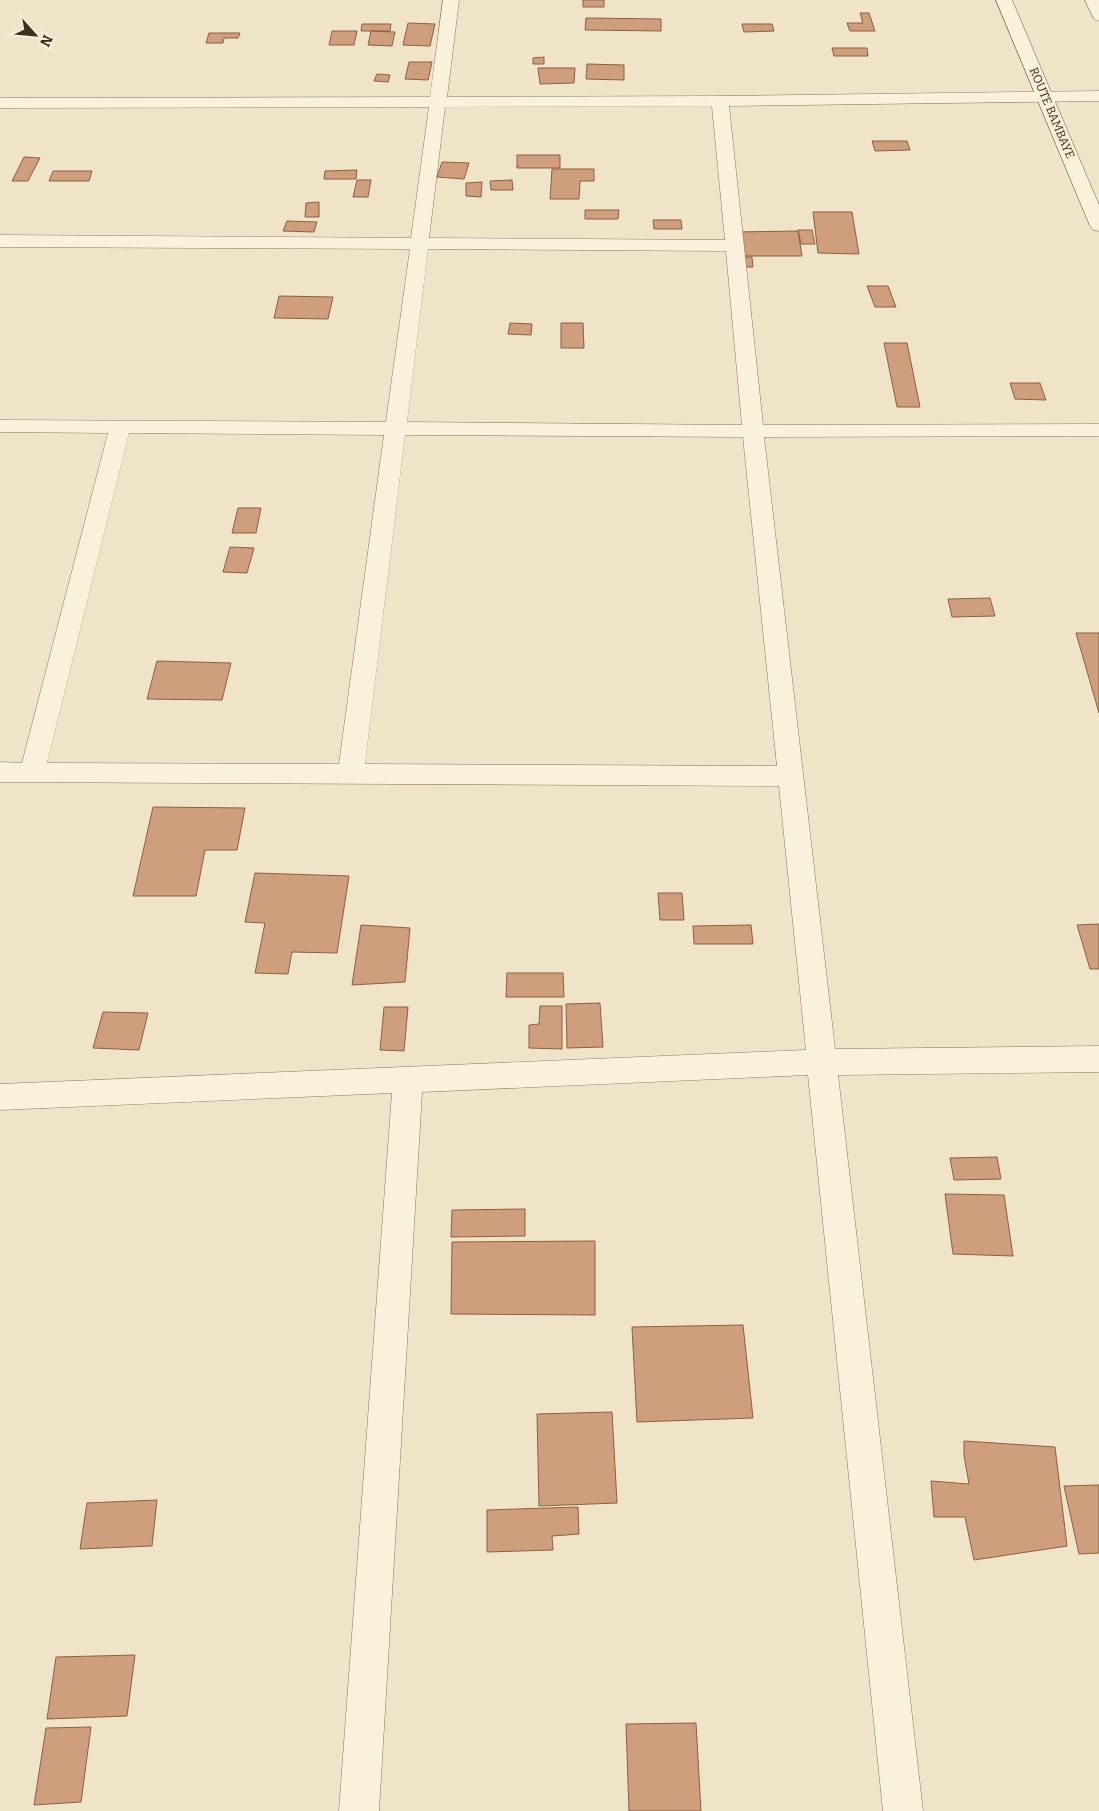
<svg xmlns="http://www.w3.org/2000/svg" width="1099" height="1811" font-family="Bitter,serif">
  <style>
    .building { fill: #cf9f7d; stroke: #8d5f41 }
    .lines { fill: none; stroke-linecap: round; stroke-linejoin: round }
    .street-casing { stroke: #8d765c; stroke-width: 1 }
    .secondary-casing { stroke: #6f573f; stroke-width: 1 }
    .street { fill: #faf1dc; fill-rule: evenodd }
    .secondary { fill: #faf1dc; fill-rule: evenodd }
    .labels { text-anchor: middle; stroke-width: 4.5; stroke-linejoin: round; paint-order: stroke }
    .far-street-label { font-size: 12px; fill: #3d2e20; stroke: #f7eed8 }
  </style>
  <rect width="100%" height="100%" fill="#f0e4c8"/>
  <path class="building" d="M583,0H604V7H583Z
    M860,13H869L875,31H850L847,23H863Z
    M586,18L661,19V31L585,30Z
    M408,23L435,24L430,46L403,45Z
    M362,24H391L390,31H361Z
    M742,24H772L774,31L744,32Z
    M332,31H357L354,45H329Z
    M371,31L395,32L392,46L368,45Z
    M209,33H240L238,38H224L223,43H206Z
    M832,48H867L868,56H834Z
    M544,57V64H533V58Z
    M409,62H432L428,80L405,79Z
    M587,64L624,65V80L586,79Z
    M538,68H575L574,83L540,84Z
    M377,74L390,75L388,82L374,81Z
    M872,141H907L910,150L875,151Z
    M517,155H560V168H517Z
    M24,157L40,158L28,181H12Z
    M442,162L469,163L464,179L437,177Z
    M552,169H594V181H580L579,199H550Z
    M357,170L356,179H324L325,171Z
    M53,171H92L89,181H49Z
    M357,180H371L368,197H353Z
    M512,180L513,190H491L490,181Z
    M482,182L481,197L466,196V183Z
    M319,202V217H305L306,203Z
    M585,210H619L618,219H585Z
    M813,212H852L859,254L818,253Z
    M653,220H681L682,229H654Z
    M287,221L317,222L314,232L283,231Z
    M798,230H812L815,244H801Z
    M798,231L802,256H737L734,232Z
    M739,257H752L753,267H740Z
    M867,286H888L896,307H875Z
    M279,296L333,297L328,319L274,318Z
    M510,323L532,324L531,335L508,334Z
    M561,323H583L584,348H561Z
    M884,343H907L920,407H897Z
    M1010,383H1040L1046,400L1015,399Z
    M238,508H261L256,533H232Z
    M230,547L254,548L247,573L223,572Z
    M990,598L995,616L952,617L948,599Z
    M1076,633H1099V713Z
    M157,661L231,663L222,700L147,699Z
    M153,807L245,808L237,850H205L196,896H133Z
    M255,873L349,876L337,953L292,952L288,974L255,973L265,923L245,922Z
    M658,893H682L684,920H660Z
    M1099,924V969H1090L1077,925Z
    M361,925L410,928L405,982L352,985Z
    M751,925L753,944H694L693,926Z
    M507,973H563L564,997H506Z
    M600,1003L603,1047L567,1048L566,1004Z
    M540,1006H562V1049L529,1048V1025L539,1024Z
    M384,1007H408L404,1051L380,1050Z
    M103,1012L148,1013L139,1050L93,1048Z
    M997,1157L1001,1179L954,1180L950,1158Z
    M945,1194L1004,1195L1013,1256L953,1254Z
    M525,1209V1236L451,1237L452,1210Z
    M595,1241V1315L451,1314L452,1242Z
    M743,1325L753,1418L637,1422L632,1327Z
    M612,1412L617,1503L539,1506L537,1414Z
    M964,1441L1055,1447L1067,1546L974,1560L965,1517H934L931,1481L969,1484L964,1456Z
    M1099,1485V1553L1079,1554L1064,1486Z
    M157,1500L152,1546L80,1549L87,1503Z
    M578,1507L579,1534L552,1536L553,1550L487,1552V1510Z
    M135,1655L127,1716L47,1719L56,1657Z
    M696,1723L701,1811H629L626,1724Z
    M91,1727L81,1802L34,1805L46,1728Z"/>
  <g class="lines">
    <defs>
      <path id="street" d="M443,0H459L447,97L720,96L1099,91V101L729,106L763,425L1099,424V436L764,437L835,1049L1099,1046V1072L838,1075L923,1811H883L808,1075L422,1092L379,1811H339L392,1093L0,1110V1084L806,1050L779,786L0,782V762L22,763L108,433L0,432V420L386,422L410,249L0,247V235L411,238L429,107L0,108V98L430,97ZM712,106L725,240L429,238L445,107ZM428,249L726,251L742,425L407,422ZM129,433L384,435L339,764L47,763ZM405,435L743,437L777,766L365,764Z
        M1085,0H1099V21L1094,19Z"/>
      <path id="secondary" d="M996,0H1012L1099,205V231L1093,230L1090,226Z"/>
    </defs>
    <use href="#street" class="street-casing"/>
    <use href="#secondary" class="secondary-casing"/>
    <use href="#street" class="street"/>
    <use href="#secondary" class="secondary"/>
  </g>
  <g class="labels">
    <g class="far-street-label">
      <text transform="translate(1052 113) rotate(67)" y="4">ROUTE BAMBAYE</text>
    </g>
  </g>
  <g transform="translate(35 35) rotate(117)" stroke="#f7eed8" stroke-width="4" paint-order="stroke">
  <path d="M0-4L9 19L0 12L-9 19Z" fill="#3d2e20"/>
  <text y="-8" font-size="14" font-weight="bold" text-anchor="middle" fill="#3d2e20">N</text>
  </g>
</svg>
